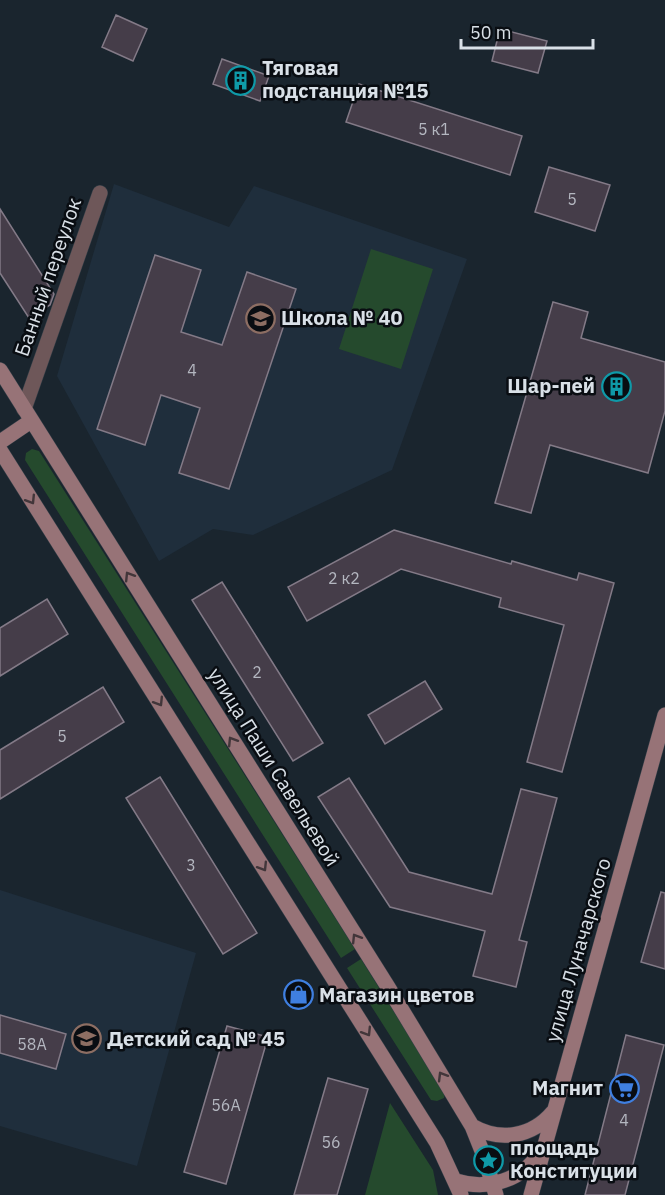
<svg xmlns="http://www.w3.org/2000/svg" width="665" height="1195" font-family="'IBM Plex Sans',sans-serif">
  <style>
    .built { fill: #1f2e3c }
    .green { fill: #254a2d }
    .building { fill: #453d49; stroke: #837a87; stroke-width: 1.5 }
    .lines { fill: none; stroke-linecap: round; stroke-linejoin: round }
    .street-casing { stroke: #353f48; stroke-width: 16 }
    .secondary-casing { stroke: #353f48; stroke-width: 16 }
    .street { stroke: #6e5759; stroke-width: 15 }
    .secondary { stroke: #977377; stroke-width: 15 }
    .oneway { stroke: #42363a }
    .labels { text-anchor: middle; stroke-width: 5; stroke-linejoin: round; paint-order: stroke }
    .number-label { font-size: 16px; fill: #b4b7c0 }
    .poi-label { font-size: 20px; font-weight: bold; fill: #d9e0e7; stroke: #090d12; text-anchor: start }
    .street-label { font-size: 20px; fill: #d9e0e7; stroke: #090d12 }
  </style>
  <rect width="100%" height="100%" fill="#1a252e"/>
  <path class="built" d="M114,184L229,227L254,186L467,259L392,470L253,535L213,529L159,561L57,376Z
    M0,890L196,953L137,1166L0,1126Z"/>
  <path class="green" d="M371,249L433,269L401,369L339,349Z
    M32,449L39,451L355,949L341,958L25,460L26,453Z
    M361,959L445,1093L444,1098L437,1101L431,1100L347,968Z
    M390,1103L433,1170L438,1195H365Z"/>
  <path class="building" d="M116,15L147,29L133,61L102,47Z
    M500,29L547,41L538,73L492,61Z
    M222,59L269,76L260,101L213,84Z
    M359,84L522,136L510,175L346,122Z
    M549,167L610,185L595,231L535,212Z
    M0,209L54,294L50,305L29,318L0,273Z
    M155,255L201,270L181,332L222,345L247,272L296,289L229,489L179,473L200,408L161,395L145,445L97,429Z
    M553,302L588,312L581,338L665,362V411L648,473L550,445L531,513L495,503Z
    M394,530L511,564L512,561L577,580L579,573L614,583L562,772L527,762L564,625L499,607L501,598L401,569L307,621L288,587Z
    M222,582L323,743L293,761L192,600Z
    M47,599L68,634L0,676V628Z
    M425,681L442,709L385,744L368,715Z
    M103,687L124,722L0,799V750Z
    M160,777L257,933L223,954L126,798Z
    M349,778L409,872L492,894L521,789L557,798L519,940L527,942L516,987L473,976L485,931L390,907L318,797Z
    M661,892L665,893V969L641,962Z
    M0,1015L66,1034L56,1069L0,1053Z
    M227,1026L268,1037L226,1184L184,1172Z
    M626,1035L664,1045L625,1195H585Z
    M328,1078L368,1089L337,1195H294Z"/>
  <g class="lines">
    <defs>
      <path id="street" d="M24,409L100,193"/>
      <path id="secondary" d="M0,370L388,987L472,1126L484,1156L496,1195
        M0,442L31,421
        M0,450L437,1143L461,1195
        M472,1126C500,1142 532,1137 553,1112
        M456,1181C488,1191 522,1180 541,1152
        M531,1195L665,715"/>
    </defs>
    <use href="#street" class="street-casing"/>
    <use href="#secondary" class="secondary-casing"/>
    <use href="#street" class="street"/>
    <use href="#secondary" class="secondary"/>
  </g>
  <defs><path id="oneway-chevron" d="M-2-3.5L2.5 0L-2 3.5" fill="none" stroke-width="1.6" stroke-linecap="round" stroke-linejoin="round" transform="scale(1.5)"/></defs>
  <g class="oneway">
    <use href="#oneway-chevron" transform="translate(31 500) rotate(58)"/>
    <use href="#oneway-chevron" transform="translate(129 576) rotate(-122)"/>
    <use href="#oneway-chevron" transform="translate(159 702) rotate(58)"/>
    <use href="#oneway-chevron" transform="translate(232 741) rotate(-122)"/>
    <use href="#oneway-chevron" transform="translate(263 867) rotate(58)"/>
    <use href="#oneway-chevron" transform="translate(356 938) rotate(-122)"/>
    <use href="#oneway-chevron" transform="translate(367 1032) rotate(58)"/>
    <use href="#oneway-chevron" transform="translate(442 1076) rotate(-121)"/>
  </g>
  <defs>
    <symbol id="building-ring" viewBox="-11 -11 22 22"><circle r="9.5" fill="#090d12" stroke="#0f9aa8" stroke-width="1.5"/><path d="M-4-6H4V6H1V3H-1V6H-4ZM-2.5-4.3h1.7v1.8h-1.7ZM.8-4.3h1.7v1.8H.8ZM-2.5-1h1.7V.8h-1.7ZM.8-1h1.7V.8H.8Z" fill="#0f9aa8"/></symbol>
    <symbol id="school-ring" viewBox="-11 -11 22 22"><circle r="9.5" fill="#090d12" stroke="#8d6e63" stroke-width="1.5"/><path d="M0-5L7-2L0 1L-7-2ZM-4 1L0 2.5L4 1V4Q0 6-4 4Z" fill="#8d6e63"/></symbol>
    <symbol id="shop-ring" viewBox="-11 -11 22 22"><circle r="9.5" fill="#090d12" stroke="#3f7fe0" stroke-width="1.5"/><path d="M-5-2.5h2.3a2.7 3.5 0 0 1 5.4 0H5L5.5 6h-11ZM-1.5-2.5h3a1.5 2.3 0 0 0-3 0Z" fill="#3f7fe0"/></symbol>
    <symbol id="supermarket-ring" viewBox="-11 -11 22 22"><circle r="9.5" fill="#090d12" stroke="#3f7fe0" stroke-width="1.5"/><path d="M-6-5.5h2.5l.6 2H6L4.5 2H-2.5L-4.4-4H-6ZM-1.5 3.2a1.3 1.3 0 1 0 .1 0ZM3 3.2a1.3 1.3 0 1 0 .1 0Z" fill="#3f7fe0"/></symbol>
    <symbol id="sight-ring" viewBox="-11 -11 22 22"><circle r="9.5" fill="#090d12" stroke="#0f9aa8" stroke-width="1.5"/><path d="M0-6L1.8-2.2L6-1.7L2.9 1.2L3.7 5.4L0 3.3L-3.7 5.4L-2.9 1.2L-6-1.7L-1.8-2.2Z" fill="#0f9aa8"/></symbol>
  </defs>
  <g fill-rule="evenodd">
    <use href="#building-ring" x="224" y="64" width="33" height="33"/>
    <use href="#school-ring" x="244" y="302" width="33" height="33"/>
    <use href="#building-ring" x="600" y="370" width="33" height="33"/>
    <use href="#shop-ring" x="282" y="978" width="33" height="33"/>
    <use href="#school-ring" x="70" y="1022" width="33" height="33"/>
    <use href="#supermarket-ring" x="608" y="1072" width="33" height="33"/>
    <use href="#sight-ring" x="472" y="1144" width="33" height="33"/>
  </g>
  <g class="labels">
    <g class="number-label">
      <text x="434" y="135">5 к1</text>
      <text x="572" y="205">5</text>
      <text x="192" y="376">4</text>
      <text x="344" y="584">2 к2</text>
      <text x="257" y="678">2</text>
      <text x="62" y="742">5</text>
      <text x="191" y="871">3</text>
      <text x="32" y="1050">58А</text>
      <text x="226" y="1111">56А</text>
      <text x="624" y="1126">4</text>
      <text x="331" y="1148">56</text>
    </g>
    <g class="poi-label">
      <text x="262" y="75">Тяговая<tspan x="262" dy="23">подстанция №15</tspan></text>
      <text x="281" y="325">Школа № 40</text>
      <text x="595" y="393" text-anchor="end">Шар-пей</text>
      <text x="319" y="1002">Магазин цветов</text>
      <text x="107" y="1046">Детский сад № 45</text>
      <text x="603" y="1095" text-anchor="end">Магнит</text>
      <text x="510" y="1155">площадь<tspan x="510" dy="23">Конституции</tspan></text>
    </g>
    <g class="street-label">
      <text transform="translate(48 277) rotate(-71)" y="7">Банный переулок</text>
      <text transform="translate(274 767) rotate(58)" y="7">улица Паши Савельевой</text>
      <text transform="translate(578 950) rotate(-74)" y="7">улица Луначарского</text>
    </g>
  </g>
  <path d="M461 39v9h132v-9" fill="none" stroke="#d9e0e7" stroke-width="3"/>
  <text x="470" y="39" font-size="18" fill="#d9e0e7" stroke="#090d12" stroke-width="4.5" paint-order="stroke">50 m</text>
</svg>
